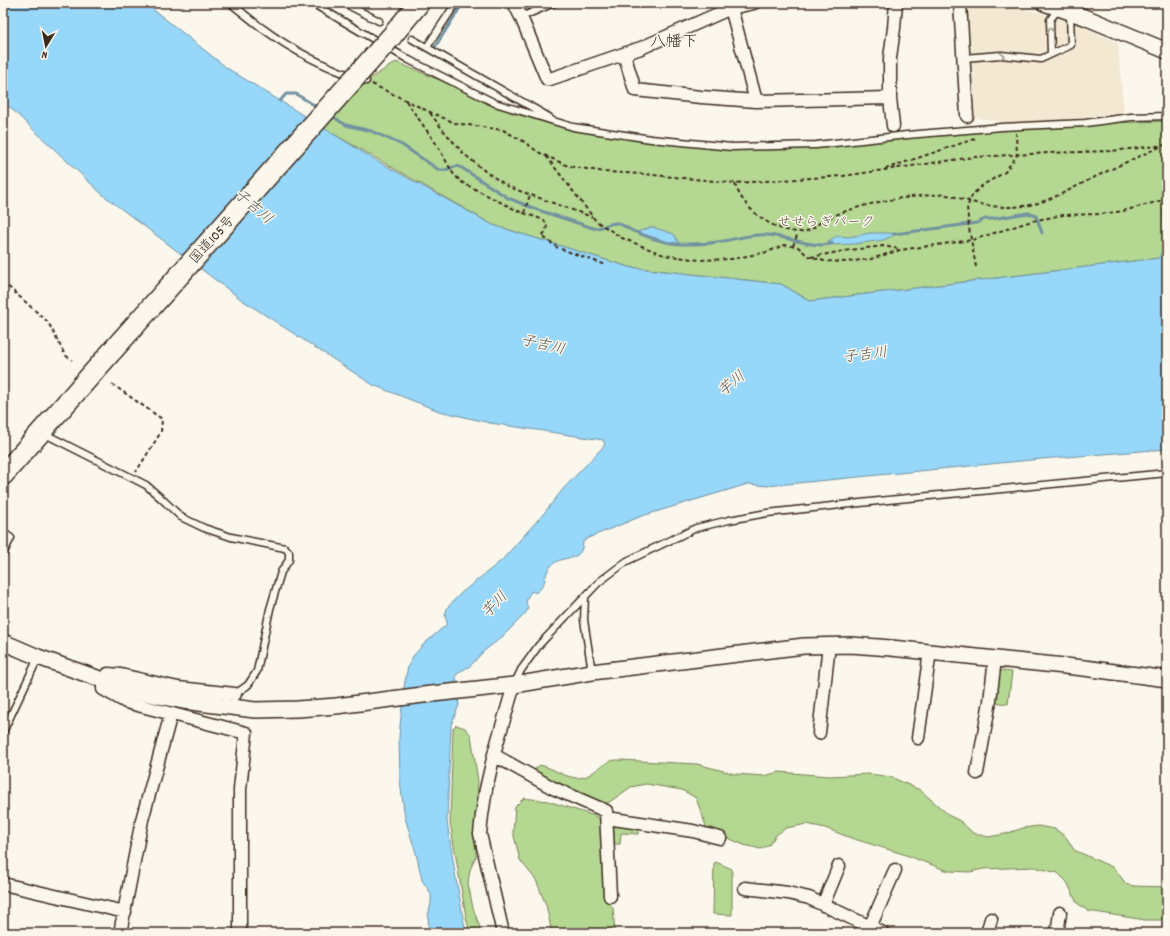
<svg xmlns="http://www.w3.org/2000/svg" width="1170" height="936" font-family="Dekko,'Klee One',sans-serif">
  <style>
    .built { fill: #f3e8d2 }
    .green { fill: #b4d791; stroke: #788058 }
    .water { fill: #97d7f9; stroke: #7292a1 }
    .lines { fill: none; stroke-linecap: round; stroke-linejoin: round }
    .stream { stroke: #7292a1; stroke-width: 3 }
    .service-casing { stroke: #3b2a1e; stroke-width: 9 }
    .minor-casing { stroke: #3b2a1e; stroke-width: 15 }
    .tertiary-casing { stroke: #3b2a1e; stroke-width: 18 }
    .trunk-casing { stroke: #3b2a1e; stroke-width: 23 }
    .path { stroke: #3b2a1e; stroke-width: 2; stroke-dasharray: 4 3; stroke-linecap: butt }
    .service { stroke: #fbf7ec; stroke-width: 6 }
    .minor { stroke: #fbf7ec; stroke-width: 12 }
    .tertiary { stroke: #fbf7ec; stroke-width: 15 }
    .trunk { stroke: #fbf7ec; stroke-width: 20 }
    .trunk-bridge-casing { stroke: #3b2a1e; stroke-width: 23; stroke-linecap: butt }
    .trunk-bridge { stroke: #fbf7ec; stroke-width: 20 }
    .oneway { stroke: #9b9085 }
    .labels { text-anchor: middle; stroke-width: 3; stroke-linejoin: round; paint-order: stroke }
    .park-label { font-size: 14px; fill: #59553b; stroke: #fbf7ec }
    .street-label { font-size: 14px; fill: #3b2a1e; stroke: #fbf7ec }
    .water-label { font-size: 15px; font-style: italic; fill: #525555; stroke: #fbf7ec }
    .quarter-label { font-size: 16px; fill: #3b2a1e; stroke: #fbf7ec }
  </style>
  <rect width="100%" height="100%" fill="#fbf7ec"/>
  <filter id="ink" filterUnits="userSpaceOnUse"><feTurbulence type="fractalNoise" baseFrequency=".025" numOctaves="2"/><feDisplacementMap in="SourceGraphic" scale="8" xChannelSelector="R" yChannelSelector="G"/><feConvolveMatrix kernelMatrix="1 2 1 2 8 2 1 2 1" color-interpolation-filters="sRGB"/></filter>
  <g filter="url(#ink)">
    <path class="built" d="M964,3H998L1029,10L1073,22L1118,43L1124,115L1013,124L978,118L970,115Z"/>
    <path class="green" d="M396,62L495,103L561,124L732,147L838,143L1016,126L1167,121V210L1163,211L1164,247L1159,258L810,301L781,284L629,267L493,225L323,128L366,81Z
      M998,670L1012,672L1008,704L993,702Z
      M456,725L465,728L471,735L478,781L477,801L475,822L476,856L470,870L468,883L473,908L482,933H470L466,917L450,822L453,728Z
      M620,760L697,764L735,774L764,776L779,772L829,776L870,774L891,777L920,790L950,816L960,821L973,833L988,837L1005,834L1023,828L1038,826L1055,829L1066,837L1074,850L1114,868L1126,884L1134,886L1167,887V920H1145L1088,911L1077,903L1067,882L1058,873L1034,867L983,869L970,872L948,871L903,854L851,838L825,828L807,824L786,828L776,835L769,845L761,849L744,845L707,829L696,798L682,790L646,784L631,787L608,803L592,801L537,775L534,770L540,765C554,768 562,777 578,778C591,778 599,765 611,761C613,760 617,760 620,760Z
      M524,798L548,801L598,817L604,824L608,901L613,908L615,933H552L546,905L536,880L520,860L513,832L515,807Z
      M611,824L639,827L638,834L621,833L620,844H613Z
      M716,862L732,869V915L713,914L714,863Z"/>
    <path class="water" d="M3,3H145L227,68L377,161L493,225L629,267L781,284L810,301L1159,258L1164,247L1163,210H1167V449L1041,459L767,486L748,484L642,516L588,538L583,542C582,564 563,553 551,566C543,574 548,586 535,593L532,591L528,596L526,602L528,609L525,614L502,637L484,651L470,666L459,672L456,676L459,705L451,725L447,821L455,873L466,933H429L428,916L431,903V894L422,880L416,853L405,818L400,781L399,736L404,687L408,666L413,656L425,643L446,625L447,622L445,616L447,608L460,594L502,560L545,512L564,488L602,448L605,444L603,440L490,423L439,411L373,385L242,300L103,195L3,101Z
      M652,227L674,234L679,244L672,243L637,232Z
      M870,233H887L897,234L883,240L854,244L829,245L828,241L837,236L849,237Z"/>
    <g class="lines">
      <path class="stream" d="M435,47L463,3
        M280,101L286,94H296L319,108
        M330,115L346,125L371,131L402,145L439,170H445L457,166L462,168L508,198L538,210L593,228C602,230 608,222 617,223C622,224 628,229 633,231C649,238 669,245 686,244C696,244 707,244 717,242C734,240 751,233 769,235C784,236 819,250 832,243
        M894,234L977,223L985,219H992L1028,213L1036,216L1042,233"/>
      <defs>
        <path id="service" d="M230,3C241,11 251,20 262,28C293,51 329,69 366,81
          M312,3L409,60L495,103L573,127L651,139L732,147L816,145L907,135L1002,127L1085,123L1131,117L1167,116
          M344,3L379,21
          M521,17L554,3
          M412,39L549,117
          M427,47L456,3
          M1051,54L1050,20L1059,8
          M963,58L1001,55L1041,59L1071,45L1070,12
          M43,433L146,485L162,499L181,517L204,528L231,537L285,548L289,552V560L281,572L270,609L257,671L248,685L235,694
          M3,532L11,538L3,554
          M585,597L584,620L592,672
          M515,683L521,670L539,645L599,582L627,561L696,528L729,520L767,513L888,500L1167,473
          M3,732L38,658"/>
        <path id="minor" d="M514,3L521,17L547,79H550L641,48L731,8L754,3
          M960,3L967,116
          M731,8L756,101
          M624,54L635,90L701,97L756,101L890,98
          M893,126L890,98V58L894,28L896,3
          M235,694L178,688L121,675L108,674L103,681V689L126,702L246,733L240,789V933
          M819,733L829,645
          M918,738L930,651
          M494,755L553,788L606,811L610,896
          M977,773L990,701L995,659
          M607,818L693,831L720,838
          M3,884L125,912
          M745,888L788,893L809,898L883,933
          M823,905L839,866
          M870,927L895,870
          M120,933L142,820L171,714
          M503,933L480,834L482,815L486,789L495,750L514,685
          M987,933L991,919
          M1057,933L1060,913"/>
        <path id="tertiary" d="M1044,3L1087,18L1167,51
          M3,642L38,657L134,691L183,701L255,710L298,709L336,706L423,695L514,685L592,672L804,646L851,645L891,648L1084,668L1167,679"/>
        <path id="trunk" d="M391,37L419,3
          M3,475L113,350"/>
      </defs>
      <use href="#service" class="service-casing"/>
      <use href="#minor" class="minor-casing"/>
      <use href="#tertiary" class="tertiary-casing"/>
      <use href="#trunk" class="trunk-casing"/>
      <path class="path" d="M372,84L430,112L455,123L503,130L523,141L538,152L568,166L605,172L643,174L735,183L843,176L974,157L1049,153L1111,151L1167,145
        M406,101L437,145L454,175L463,183L518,211L544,220L547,225L546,231L542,236L558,248L606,265
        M430,113L443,130L464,154L486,172L509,187L592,217
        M546,156L596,221L622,238L664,255L699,260L732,259L767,252L785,245L798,247L808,256L824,261L846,262L871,259L900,250L972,240L1032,221L1063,215L1101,214L1123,211L1167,199
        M885,169L977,138
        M735,184C743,209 772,231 799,232C811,233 817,223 828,218C849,209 872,203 895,199C912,197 929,194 946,195C955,196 964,200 972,202C994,208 1016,209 1038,203C1057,197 1075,187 1093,178C1116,167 1139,156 1162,146
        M524,213L530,195
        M793,246L798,233
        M811,257L850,250L883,246L899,249
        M976,267L969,228L967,207L973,194L983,185L1005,172L1017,155L1016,133
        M3,282L48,322L65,355L72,360
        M112,384L162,419L161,432L136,472"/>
      <use href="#service" class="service"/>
      <use href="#minor" class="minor"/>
      <use href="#tertiary" class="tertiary"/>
      <use href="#trunk" class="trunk"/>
      <defs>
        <path id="trunk-bridge" d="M113,350L391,37"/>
      </defs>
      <use href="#trunk-bridge" class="trunk-bridge-casing"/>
      <use href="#trunk-bridge" class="trunk-bridge"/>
    </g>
    <defs><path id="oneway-chevron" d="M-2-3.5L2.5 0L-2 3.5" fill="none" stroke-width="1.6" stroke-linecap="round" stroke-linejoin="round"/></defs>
    <g class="oneway">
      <use href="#oneway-chevron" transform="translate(1050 30) rotate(-92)"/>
      <use href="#oneway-chevron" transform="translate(1002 56) rotate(1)"/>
    </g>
  </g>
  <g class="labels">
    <g class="park-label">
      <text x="826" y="226">せせらぎパーク</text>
    </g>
    <g class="street-label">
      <text transform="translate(211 239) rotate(-48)" y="5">国道105号</text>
    </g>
    <g class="water-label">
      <text transform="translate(254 206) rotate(40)" y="5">子吉川</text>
      <text transform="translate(543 344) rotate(13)" y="5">子吉川</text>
      <text transform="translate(865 354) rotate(-7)" y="5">子吉川</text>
      <text transform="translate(731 383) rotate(-40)" y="5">芋川</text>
      <text transform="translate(494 604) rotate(-46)" y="5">芋川</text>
    </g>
    <g class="quarter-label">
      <text x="674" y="46">八幡下</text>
    </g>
  </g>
  <rect width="1170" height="936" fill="none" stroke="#fbf7ec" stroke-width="16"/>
  <rect x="8" y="8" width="1154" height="920" fill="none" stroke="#3b2a1e" stroke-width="1.5" filter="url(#ink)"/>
  <g transform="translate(46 46) rotate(190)" stroke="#fbf7ec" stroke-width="3" paint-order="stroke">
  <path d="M0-3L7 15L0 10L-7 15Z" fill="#3b2a1e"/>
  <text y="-6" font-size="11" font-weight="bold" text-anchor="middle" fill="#3b2a1e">N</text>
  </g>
</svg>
